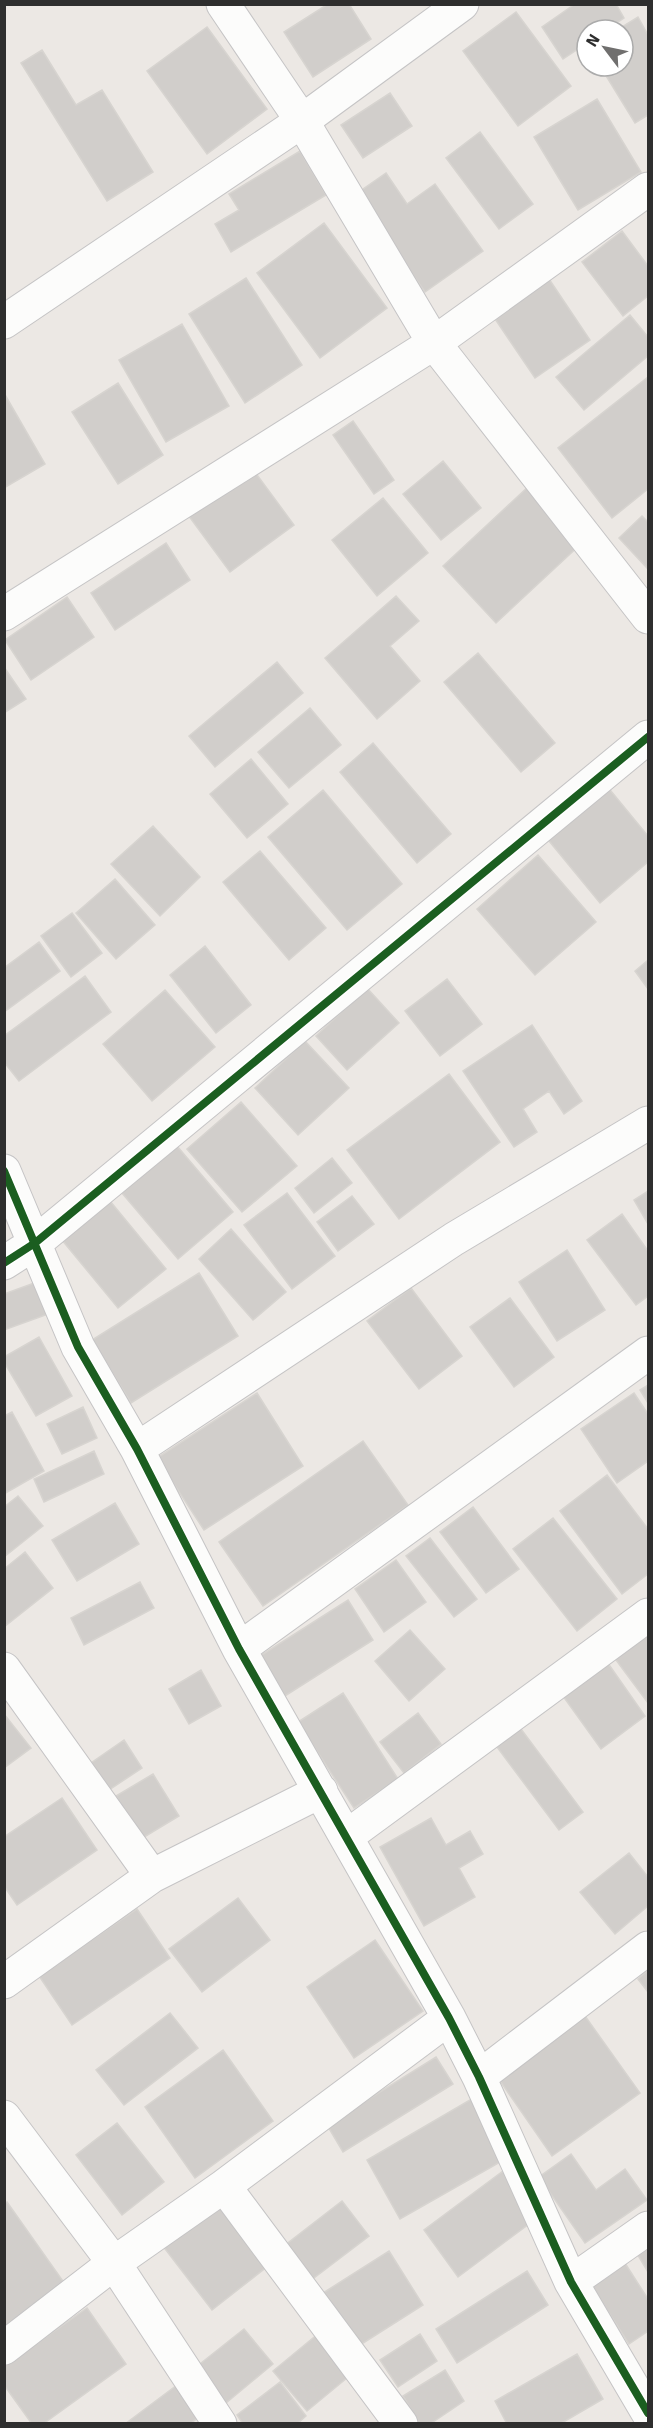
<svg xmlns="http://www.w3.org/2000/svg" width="653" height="2428" font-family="Signika,sans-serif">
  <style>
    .building { fill: #d1cecb; stroke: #d7d4d0; stroke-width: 1.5 }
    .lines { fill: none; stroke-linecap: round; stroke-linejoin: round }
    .minor-casing { stroke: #c5c4c5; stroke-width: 35 }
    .minor { stroke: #fcfcfb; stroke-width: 33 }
    .cycleway-casing { stroke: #fff; stroke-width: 11 }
    .cycleway { stroke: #1b5e20; stroke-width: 8 }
  </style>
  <rect width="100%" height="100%" fill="#ece8e4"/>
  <path class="building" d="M328,4H349L371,39L313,77L284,32Z
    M575,4H616L624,18L606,30H587V43L563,59L542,27Z
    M516,12L571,86L518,126L463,51Z
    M638,17L648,35V115L635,123L600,66H623V30H617Z
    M207,27L267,109L207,154L147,71Z
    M42,50L76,105L102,90L153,172L107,201L21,63Z
    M390,93L412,126L363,158L341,125Z
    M597,99L641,172L578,210L534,137Z
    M480,132L533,204L499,229L446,158Z
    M300,151L326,195L231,252L215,224L239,210L229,194Z
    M386,173L407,204L435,184L483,251L425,292L356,194Z
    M324,223L387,308L320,358L257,273Z
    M622,231L648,266V296L623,316L582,262Z
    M547,276L590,340L535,378L491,313Z
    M246,278L302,365L245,403L189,314Z
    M630,315L648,337V356L584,410L556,377Z
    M182,324L229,406L166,442L119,360Z
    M648,377V489L612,518L558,448Z
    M118,383L163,455L118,484L72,412Z
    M4,393L45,464L4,488Z
    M353,421L394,480L374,494L333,435Z
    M443,461L481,508L441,540L403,494Z
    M252,468L294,525L230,572L188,515Z
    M530,485L583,542L496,623L443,566Z
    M383,498L428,553L377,596L332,540Z
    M642,516L648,522V569L619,538Z
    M166,543L190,580L115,630L91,593Z
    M396,596L419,621L390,646L420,681L377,719L325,658Z
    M67,597L94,637L31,680L5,640Z
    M478,653L555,743L521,772L444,682Z
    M277,662L303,693L215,767L189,736Z
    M4,667L26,699L4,713Z
    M310,708L341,745L289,788L258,752Z
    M373,743L451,834L417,863L340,772Z
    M251,759L288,804L247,838L210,794Z
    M606,785L648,836V862L600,903L545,836Z
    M323,790L402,884L347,930L268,837Z
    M153,826L200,877L160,916L111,864Z
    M260,851L326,928L289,960L223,882Z
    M538,855L596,922L535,975L477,909Z
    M115,879L155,925L116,959L76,913Z
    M72,913L102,953L71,977L41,936Z
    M39,942L60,971L4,1012V968Z
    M205,946L251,1005L216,1033L170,975Z
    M648,960V989L635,971Z
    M85,976L111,1012L19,1081L4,1062V1036Z
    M447,979L482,1024L440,1056L405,1011Z
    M367,988L399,1023L347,1070L316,1036Z
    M165,990L215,1047L152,1101L103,1044Z
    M532,1025L582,1101L564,1114L549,1091L523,1109L537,1132L514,1147L463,1071Z
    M305,1041L349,1088L298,1135L255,1088Z
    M449,1074L500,1142L399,1219L347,1150Z
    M241,1102L297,1166L242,1212L187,1149Z
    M177,1146L233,1212L178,1259L122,1193Z
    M332,1158L352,1183L314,1213L295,1188Z
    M648,1191V1224L634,1200Z
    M287,1193L335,1256L292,1289L244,1225Z
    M352,1196L374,1224L338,1251L317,1222Z
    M110,1201L166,1269L118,1308L62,1240Z
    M622,1214L648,1251V1296L636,1305L587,1240Z
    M231,1229L286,1292L253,1320L199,1259Z
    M567,1250L605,1310L557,1341L519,1282Z
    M199,1273L238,1336L131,1403L92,1340Z
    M37,1282L48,1314L4,1330V1294Z
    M411,1288L462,1356L419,1389L367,1321Z
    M510,1298L554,1357L514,1387L470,1327Z
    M39,1337L72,1396L36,1416L4,1362V1357Z
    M648,1385V1403L640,1390Z
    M257,1393L303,1466L204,1530L157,1458Z
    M634,1393L648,1414V1461L617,1483L581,1429Z
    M83,1407L97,1438L62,1454L47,1424Z
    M12,1412L44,1471L4,1494V1416Z
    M363,1441L408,1505L263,1606L219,1542Z
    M94,1451L104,1474L44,1502L34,1479Z
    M607,1475L648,1529V1574L622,1594L560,1511Z
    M18,1496L43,1526L4,1557V1507Z
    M115,1503L139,1544L77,1581L52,1540Z
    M473,1507L519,1569L486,1593L440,1532Z
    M553,1518L617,1599L577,1631L513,1549Z
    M430,1538L477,1599L454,1617L406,1556Z
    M25,1552L53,1588L4,1627V1569Z
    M396,1560L426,1602L384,1632L355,1589Z
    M140,1582L154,1608L84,1645L71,1618Z
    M348,1600L373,1640L285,1696L260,1656Z
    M648,1628V1703L610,1652Z
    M410,1630L445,1669L409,1701L375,1661Z
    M605,1659L645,1716L601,1749L560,1692Z
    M201,1670L221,1706L189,1724L169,1689Z
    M343,1693L398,1779L354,1808L298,1722Z
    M418,1713L441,1744L404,1773L380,1742Z
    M4,1714L31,1748L4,1768Z
    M518,1725L583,1812L559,1830L494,1743Z
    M124,1740L142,1768L109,1790L91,1763Z
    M153,1774L179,1816L141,1839L116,1796Z
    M62,1798L97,1850L17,1905L4,1886V1837Z
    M431,1818L446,1845L470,1831L483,1854L459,1868L475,1897L424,1926L380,1847Z
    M629,1853L648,1877V1906L615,1934L580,1892Z
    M238,1898L270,1940L202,1992L169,1949Z
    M137,1909L170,1958L72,2025L39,1976Z
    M375,1940L423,2011L354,2058L307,1987Z
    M648,1970V1992L638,1979Z
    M170,2013L198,2048L124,2105L96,2070Z
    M585,2016L640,2093L552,2156L498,2078Z
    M223,2050L273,2121L195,2178L145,2107Z
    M436,2057L453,2084L343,2152L327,2125Z
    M475,2097L509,2157L400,2219L367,2160Z
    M117,2123L164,2182L122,2215L76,2155Z
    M571,2154L596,2190L625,2169L647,2200L585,2243L539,2177Z
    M503,2171L537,2218L458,2277L424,2230Z
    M342,2201L369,2236L310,2281L284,2246Z
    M7,2202L65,2284L4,2328V2204Z
    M219,2202L268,2266L212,2310L162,2245Z
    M648,2237V2272L633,2247Z
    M389,2251L423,2305L357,2347L323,2293Z
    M623,2260L648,2299V2331L629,2344L589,2282Z
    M527,2271L548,2305L457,2363L436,2329Z
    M87,2308L126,2364L43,2424H32L4,2385V2367Z
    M244,2329L273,2364L226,2403L196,2367Z
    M319,2333L353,2373L307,2411L273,2371Z
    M420,2334L437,2361L398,2387L380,2360Z
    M577,2354L603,2399L560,2424H507L495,2401Z
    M445,2370L464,2401L430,2424H420L403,2396Z
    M280,2382L306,2416L297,2424H243L237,2415Z
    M177,2385L200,2416L190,2424H125Z"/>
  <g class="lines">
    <defs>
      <path id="minor" d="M223,4L302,121L434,343L648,617
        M4,322L302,121L462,4
        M4,614L434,343L648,189
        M4,1171L78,1347L137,1449L239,1649L449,2018L479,2077L571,2282L648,2413
        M4,1263L35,1243L648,737
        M137,1449L454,1239L648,1123
        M239,1649L648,1353
        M4,1669L152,1876
        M346,1837L648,1615
        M4,1982L152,1876L321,1791
        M479,2077L648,1948
        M4,2117L114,2263L220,2424
        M224,2186L401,2424
        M571,2282L648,2228
        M4,2348L114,2263L224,2186L449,2018"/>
    </defs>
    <use href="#minor" class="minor-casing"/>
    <use href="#minor" class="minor"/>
    <defs>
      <path id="cycleway" d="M4,1171L78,1347L137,1449L239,1649L449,2018L479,2077L571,2282L648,2413
        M4,1263L35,1243L648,737"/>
    </defs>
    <use href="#cycleway" class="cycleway-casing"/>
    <use href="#cycleway" class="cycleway"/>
  </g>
  <rect width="653" height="2428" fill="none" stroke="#2e2e2e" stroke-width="12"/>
  <g transform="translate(605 48) rotate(302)"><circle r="28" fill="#ffffff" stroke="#ababab" stroke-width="1.5"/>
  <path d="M0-4.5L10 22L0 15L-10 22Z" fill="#706f6e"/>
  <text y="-9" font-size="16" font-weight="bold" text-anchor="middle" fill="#2e2e2e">N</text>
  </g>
</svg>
